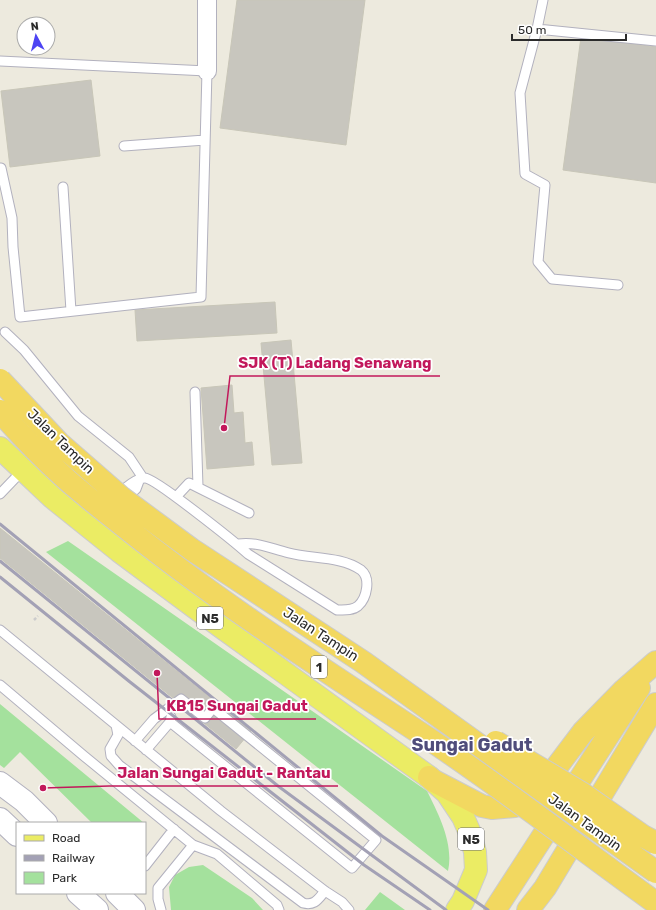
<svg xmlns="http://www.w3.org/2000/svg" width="656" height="910" font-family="Rubik,sans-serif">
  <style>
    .green { fill: #a4e19d }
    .building { fill: #c8c6be; stroke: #c8c6b8 }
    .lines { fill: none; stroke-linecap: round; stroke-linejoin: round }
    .service-casing { stroke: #b2b1be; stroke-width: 11 }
    .minor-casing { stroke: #b2b1be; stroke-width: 20 }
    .tertiary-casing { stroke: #b2b1be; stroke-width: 24 }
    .primary-casing { stroke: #ccc; stroke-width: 24 }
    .trunk-casing { stroke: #ccc; stroke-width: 24 }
    .path { stroke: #ccc; stroke-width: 2.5; stroke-dasharray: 3 2; stroke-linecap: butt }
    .service { stroke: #fff; stroke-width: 9 }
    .minor { stroke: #fff; stroke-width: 18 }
    .tertiary { stroke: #fff; stroke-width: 22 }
    .primary { stroke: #ebec64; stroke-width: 22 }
    .trunk { stroke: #f2d860; stroke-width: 22 }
    .rail { stroke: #a3a1b5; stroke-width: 3 }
    .trunk-bridge-casing { stroke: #ccc; stroke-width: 24; stroke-linecap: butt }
    .trunk-bridge { stroke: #f2d860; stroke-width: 22 }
    .labels { text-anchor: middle; stroke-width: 3.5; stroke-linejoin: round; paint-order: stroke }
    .shield { fill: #fff; stroke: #6b6b6b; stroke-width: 1 }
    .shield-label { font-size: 13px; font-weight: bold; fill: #2b2b2b }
    .street-label { font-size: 14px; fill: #2b2b2b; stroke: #fff }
    .district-label { font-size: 18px; font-weight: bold; fill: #504d7b; stroke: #fff }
    .leader { fill: none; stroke: #c2185b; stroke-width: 1.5 }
    .callout-dot { fill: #c2185b; stroke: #fff; stroke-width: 1.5 }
    .callout-label { font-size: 15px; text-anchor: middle; font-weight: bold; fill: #c2185b; stroke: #fff; stroke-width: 3.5; stroke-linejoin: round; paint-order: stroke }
  </style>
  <rect width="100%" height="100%" fill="#edeade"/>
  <path class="green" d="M68,541L427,791C439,815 454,844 448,871L46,552Z
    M0,704L144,823H92L20,752L4,768L0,765Z
    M203,865L252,898L263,910H171L169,887L175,875L189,867Z
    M380,892L405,910H365Z"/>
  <path class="building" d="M237,0H365L346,145L220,128Z
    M581,37L656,47V183L563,170Z
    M91,80L100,156L10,167L1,91Z
    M275,302L277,333L137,341L135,310Z
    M291,340L302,463L272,465L261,343Z
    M232,385L234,413L243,412L245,443L252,442L254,465L207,469L201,388Z
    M0,528L251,731L236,749L0,558Z"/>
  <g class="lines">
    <defs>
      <path id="service" d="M543,0L537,29L520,93L525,174L545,185L538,262L552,279L618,285
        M537,29L656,41
        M0,61L207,71L201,297L20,317L13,247L12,218L1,168
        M124,146L205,140
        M63,187L71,311
        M5,332L24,350L78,416L129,457L143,478
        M195,392L198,487
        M0,494L22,471
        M117,495C124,489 136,478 145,478C155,478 236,543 248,554L337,610C344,610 352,611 358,606C367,598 371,578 361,570C341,556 312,559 289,553C269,548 259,542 238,544
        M176,497L189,483L249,513
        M124,500L136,489L139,481
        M0,630L221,811L325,891L342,902L349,910
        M0,685L84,756L193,845L217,854L277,905L279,910
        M116,725L118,735L110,749L111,756L119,765L303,903C315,906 318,899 325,891
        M135,741L154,719L181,699L205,718L213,708L376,840L352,868L170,722
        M146,750L170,722L171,717
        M145,866L174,829
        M161,910L158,899V888L193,845"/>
      <path id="minor" d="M207,71V0"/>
      <path id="tertiary" d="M0,783L24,801L46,823
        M0,819L17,835
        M78,893L97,910
        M117,893L134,910"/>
      <path id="primary" d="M0,448L53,498L119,551L220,626L429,777L447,793L463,817L470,833L475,852L476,870L463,901L457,910"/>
      <path id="trunk" d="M429,777L434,781L482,806L492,808L515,806L534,797L583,732L624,690L656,662
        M495,910L639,688
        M528,910L545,888L656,704"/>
    </defs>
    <use href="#service" class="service-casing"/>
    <use href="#minor" class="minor-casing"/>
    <use href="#tertiary" class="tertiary-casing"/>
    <use href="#primary" class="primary-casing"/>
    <use href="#trunk" class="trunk-casing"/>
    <path class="path" d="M34,620L38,616"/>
    <use href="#service" class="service"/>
    <use href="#minor" class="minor"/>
    <use href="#tertiary" class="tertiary"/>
    <use href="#primary" class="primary"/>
    <use href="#trunk" class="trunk"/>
    <path class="rail" d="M0,524L382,836L488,910
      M0,561L278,786L446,910
      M0,577L130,682L364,865L430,910"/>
    <defs>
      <path id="trunk-bridge" d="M0,380L59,443L122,498L191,549L363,662L656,872
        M0,411C20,435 43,458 66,479C83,494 102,509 120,523C219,603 326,671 432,741C508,792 581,849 656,903
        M496,742L583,794L643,836L656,843"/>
    </defs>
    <use href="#trunk-bridge" class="trunk-bridge-casing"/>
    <use href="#trunk-bridge" class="trunk-bridge"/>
  </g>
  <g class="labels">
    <g class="shield">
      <rect x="197" y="607" width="26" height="22" rx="3"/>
      <rect x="311" y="656" width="16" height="22" rx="3"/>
      <rect x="458" y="828" width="26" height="22" rx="3"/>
    </g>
    <g class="shield-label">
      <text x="210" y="623">N5</text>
      <text x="319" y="672">1</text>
      <text x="471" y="844">N5</text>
    </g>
    <g class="street-label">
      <text transform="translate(61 441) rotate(44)" y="5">Jalan Tampin</text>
      <text transform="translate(321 634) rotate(33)" y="5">Jalan Tampin</text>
      <text transform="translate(585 822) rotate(36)" y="5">Jalan Tampin</text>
    </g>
    <g class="district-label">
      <text x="472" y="751">Sungai Gadut</text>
    </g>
  </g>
  <path class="leader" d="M224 428L230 376H440M157 673L159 719H316M43 788L109 786H338"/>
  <g class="callout-dot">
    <circle cx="224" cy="428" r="4"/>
    <circle cx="157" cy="673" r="4"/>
    <circle cx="43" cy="788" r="4"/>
  </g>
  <g class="callout-label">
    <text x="335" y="368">SJK (T) Ladang Senawang</text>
    <text x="237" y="711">KB15 Sungai Gadut</text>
    <text x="224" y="778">Jalan Sungai Gadut - Rantau</text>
  </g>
  <rect x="16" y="822" width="130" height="72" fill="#ffffff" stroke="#aaaaaa"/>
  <rect x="24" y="835" width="20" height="6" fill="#ebec64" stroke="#aaaaaa"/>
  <text x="52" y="842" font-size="12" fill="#2b2b2b">Road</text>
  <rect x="24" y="855" width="20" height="6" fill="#a3a1b5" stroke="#aaaaaa"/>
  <text x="52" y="862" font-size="12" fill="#2b2b2b">Railway</text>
  <rect x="24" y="872" width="20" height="12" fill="#a4e19d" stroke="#aaaaaa"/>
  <text x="52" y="882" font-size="12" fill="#2b2b2b">Park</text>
  <g transform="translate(36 36) rotate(353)"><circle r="19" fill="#ffffff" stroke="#aaaaaa"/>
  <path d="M0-3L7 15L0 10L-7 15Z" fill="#4d44f3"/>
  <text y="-6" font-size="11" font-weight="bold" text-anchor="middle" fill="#2b2b2b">N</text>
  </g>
  <path d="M512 34v6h114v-6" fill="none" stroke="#2b2b2b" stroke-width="2"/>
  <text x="518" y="34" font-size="12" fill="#2b2b2b" stroke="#ffffff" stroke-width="3" paint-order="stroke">50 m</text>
</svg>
